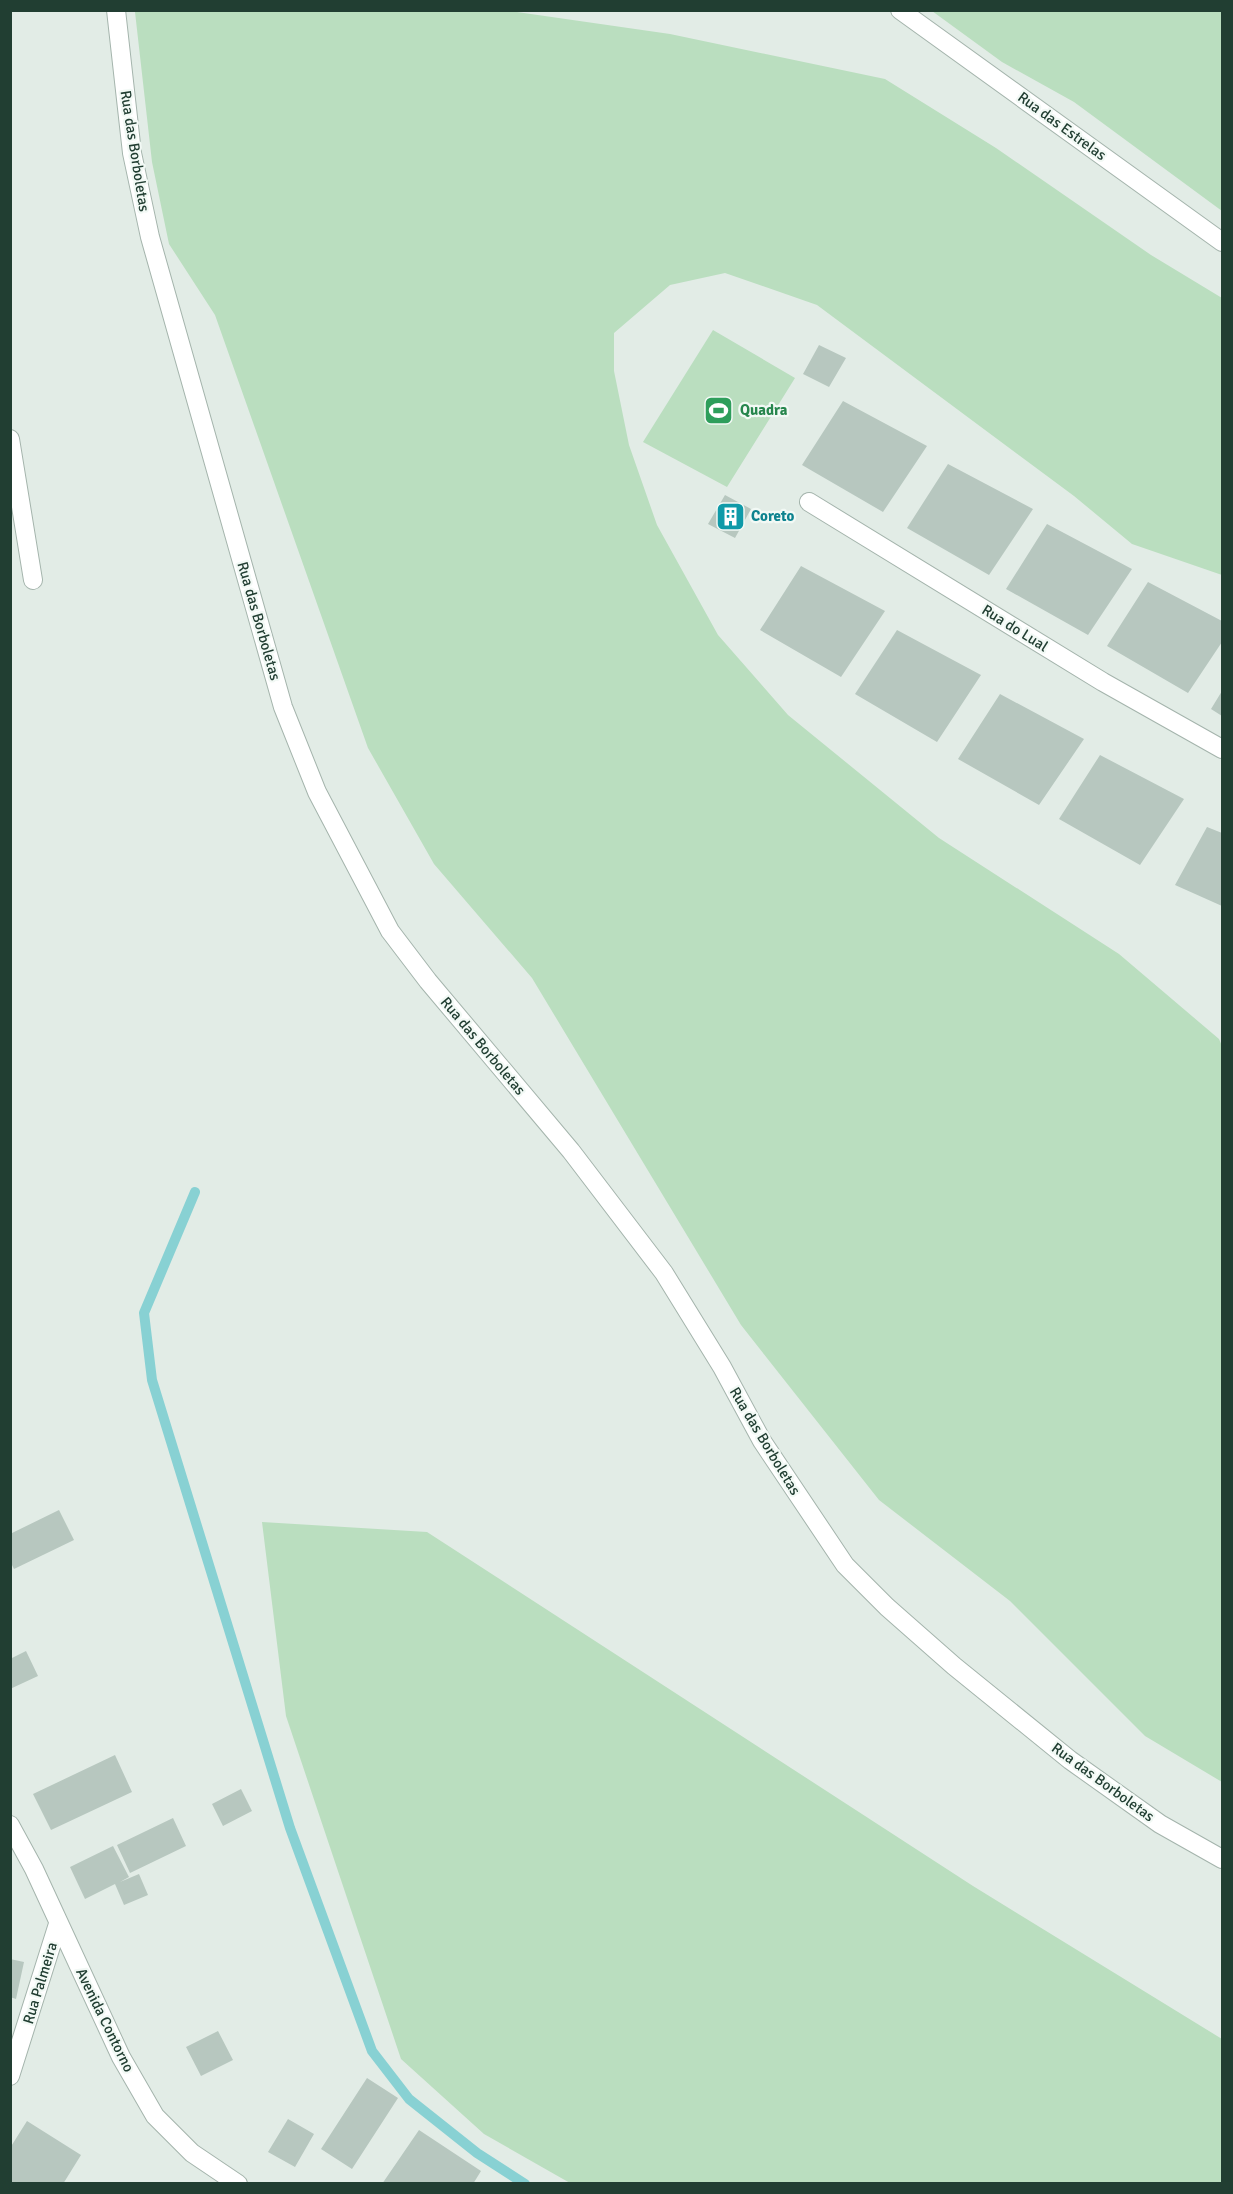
<svg xmlns="http://www.w3.org/2000/svg" width="1233" height="2194" font-family="Signika,sans-serif">
  <style>
    .green { fill: #badebf }
    .lines { fill: none; stroke-linecap: round; stroke-linejoin: round }
    .stream { stroke: #88d1d3; stroke-width: 10 }
    .building { fill: #b7c7bf }
    .minor-casing { stroke: #a4b4ac; stroke-width: 20 }
    .minor { stroke: #fff; stroke-width: 18 }
    .labels { text-anchor: middle; stroke-width: 4.5; stroke-linejoin: round; paint-order: stroke }
    .street-label { font-size: 15px; fill: #213e32; stroke: #f2f9f5 }
    .leisure-label { font-size: 15px; font-weight: bold; fill: #27864d; stroke: #f2f9f5; text-anchor: start }
    .culture-label { font-size: 15px; font-weight: bold; fill: #0d838f; stroke: #f2f9f5; text-anchor: start }
  </style>
  <rect width="100%" height="100%" fill="#e2ece6"/>
  <path class="green" d="M137,11H510L670,34L885,79L996,148L1151,255L1222,298V575L1132,544L1074,496L817,305L725,273L670,285L614,333V371L629,445L657,525L718,635L788,715L939,838L1119,954L1219,1039L1222,1046V1782L1145,1736L1010,1601L879,1500L741,1325L532,978L434,864L368,748L215,315L169,244L152,162L135,12Z
    M932,11H1222V211L1074,102L1002,62Z
    M713,330L795,378L727,487L643,442Z
    M262,1522L427,1532L973,1886L1222,2039V2183H570L484,2134L401,2059L286,1716Z"/>
  <g class="lines">
    <path class="stream" d="M195,1192L144,1313L152,1380L290,1828L372,2051L409,2099L477,2153L525,2184"/>
  </g>
  <path class="building" d="M819,345L846,358L829,387L803,374Z
    M843,401L927,446L883,512L802,465Z
    M948,464L1033,509L989,575L907,528Z
    M725,495L751,509L735,538L708,524Z
    M1047,524L1132,569L1088,635L1006,589Z
    M801,566L885,611L841,677L760,630Z
    M1148,582L1222,621V642L1188,693L1107,646Z
    M897,630L981,675L937,742L855,694Z
    M1222,691V716L1211,709Z
    M1000,694L1084,739L1039,805L958,759Z
    M1100,755L1184,799L1140,865L1059,819Z
    M1207,827L1222,833V906L1175,885Z
    M59,1510L74,1540L14,1569L10,1561V1534Z
    M26,1651L38,1676L10,1689V1659Z
    M115,1755L132,1792L51,1830L33,1794Z
    M241,1789L252,1811L223,1826L212,1804Z
    M173,1818L186,1846L130,1873L117,1845Z
    M113,1846L129,1877L120,1882L139,1874L148,1895L124,1905L115,1884L85,1899L70,1867Z
    M10,1959L24,1962L16,1999L10,1997Z
    M218,2031L233,2060L201,2076L186,2047Z
    M367,2078L398,2098L352,2169L321,2149Z
    M288,2119L314,2134L295,2167L268,2152Z
    M27,2121L81,2155L63,2184H10V2148Z
    M419,2130L481,2171L473,2184H382Z"/>
  <g class="lines">
    <defs>
      <path id="minor" d="M116,10L132,153L150,237L283,707L317,792L390,931L428,981L571,1151L664,1273L722,1367L762,1441L845,1565L887,1607L954,1666L1070,1760L1160,1824L1222,1859
        M900,10L1222,242
        M10,439L33,580
        M809,502L1103,682L1222,749
        M10,1825L34,1869L121,2057L155,2116L192,2153L238,2184
        M10,2076L58,1924"/>
    </defs>
    <use href="#minor" class="minor-casing"/>
    <use href="#minor" class="minor"/>
  </g>
  <defs>
    <symbol id="stadium-square" viewBox="-11 -11 22 22"><rect x="-9" y="-9" width="18" height="18" rx="4" fill="#2e9e5b" stroke="#f2f9f5"/><path d="M0-5a6.5 5 0 1 0 0 10a6.5 5 0 1 0 0-10ZM-3.5-1.8h7v3.6h-7Z" fill="#fff"/></symbol>
    <symbol id="building-square" viewBox="-11 -11 22 22"><rect x="-9" y="-9" width="18" height="18" rx="4" fill="#0f9aa8" stroke="#f2f9f5"/><path d="M-4-6H4V6H1V3H-1V6H-4ZM-2.5-4.3h1.7v1.8h-1.7ZM.8-4.3h1.7v1.8H.8ZM-2.5-1h1.7V.8h-1.7ZM.8-1h1.7V.8H.8Z" fill="#fff"/></symbol>
  </defs>
  <g fill-rule="evenodd">
    <use href="#stadium-square" x="702" y="394" width="33" height="33"/>
    <use href="#building-square" x="714" y="500" width="33" height="33"/>
  </g>
  <g class="labels">
    <g class="street-label">
      <text transform="translate(1062 126) rotate(36)" y="5">Rua das Estrelas</text>
      <text transform="translate(135 151) rotate(81)" y="5">Rua das Borboletas</text>
      <text transform="translate(259 621) rotate(74)" y="5">Rua das Borboletas</text>
      <text transform="translate(1015 628) rotate(32)" y="5">Rua do Lual</text>
      <text transform="translate(483 1046) rotate(50)" y="5">Rua das Borboletas</text>
      <text transform="translate(765 1441) rotate(59)" y="5">Rua das Borboletas</text>
      <text transform="translate(1103 1782) rotate(36)" y="5">Rua das Borboletas</text>
      <text transform="translate(40 1983) rotate(-73)" y="5">Rua Palmeira</text>
      <text transform="translate(105 2020) rotate(64)" y="5">Avenida Contorno</text>
    </g>
    <g class="leisure-label">
      <text x="740" y="415">Quadra</text>
    </g>
    <g class="culture-label">
      <text x="751" y="521">Coreto</text>
    </g>
  </g>
  <rect width="1233" height="2194" fill="none" stroke="#213e32" stroke-width="24"/>
</svg>
